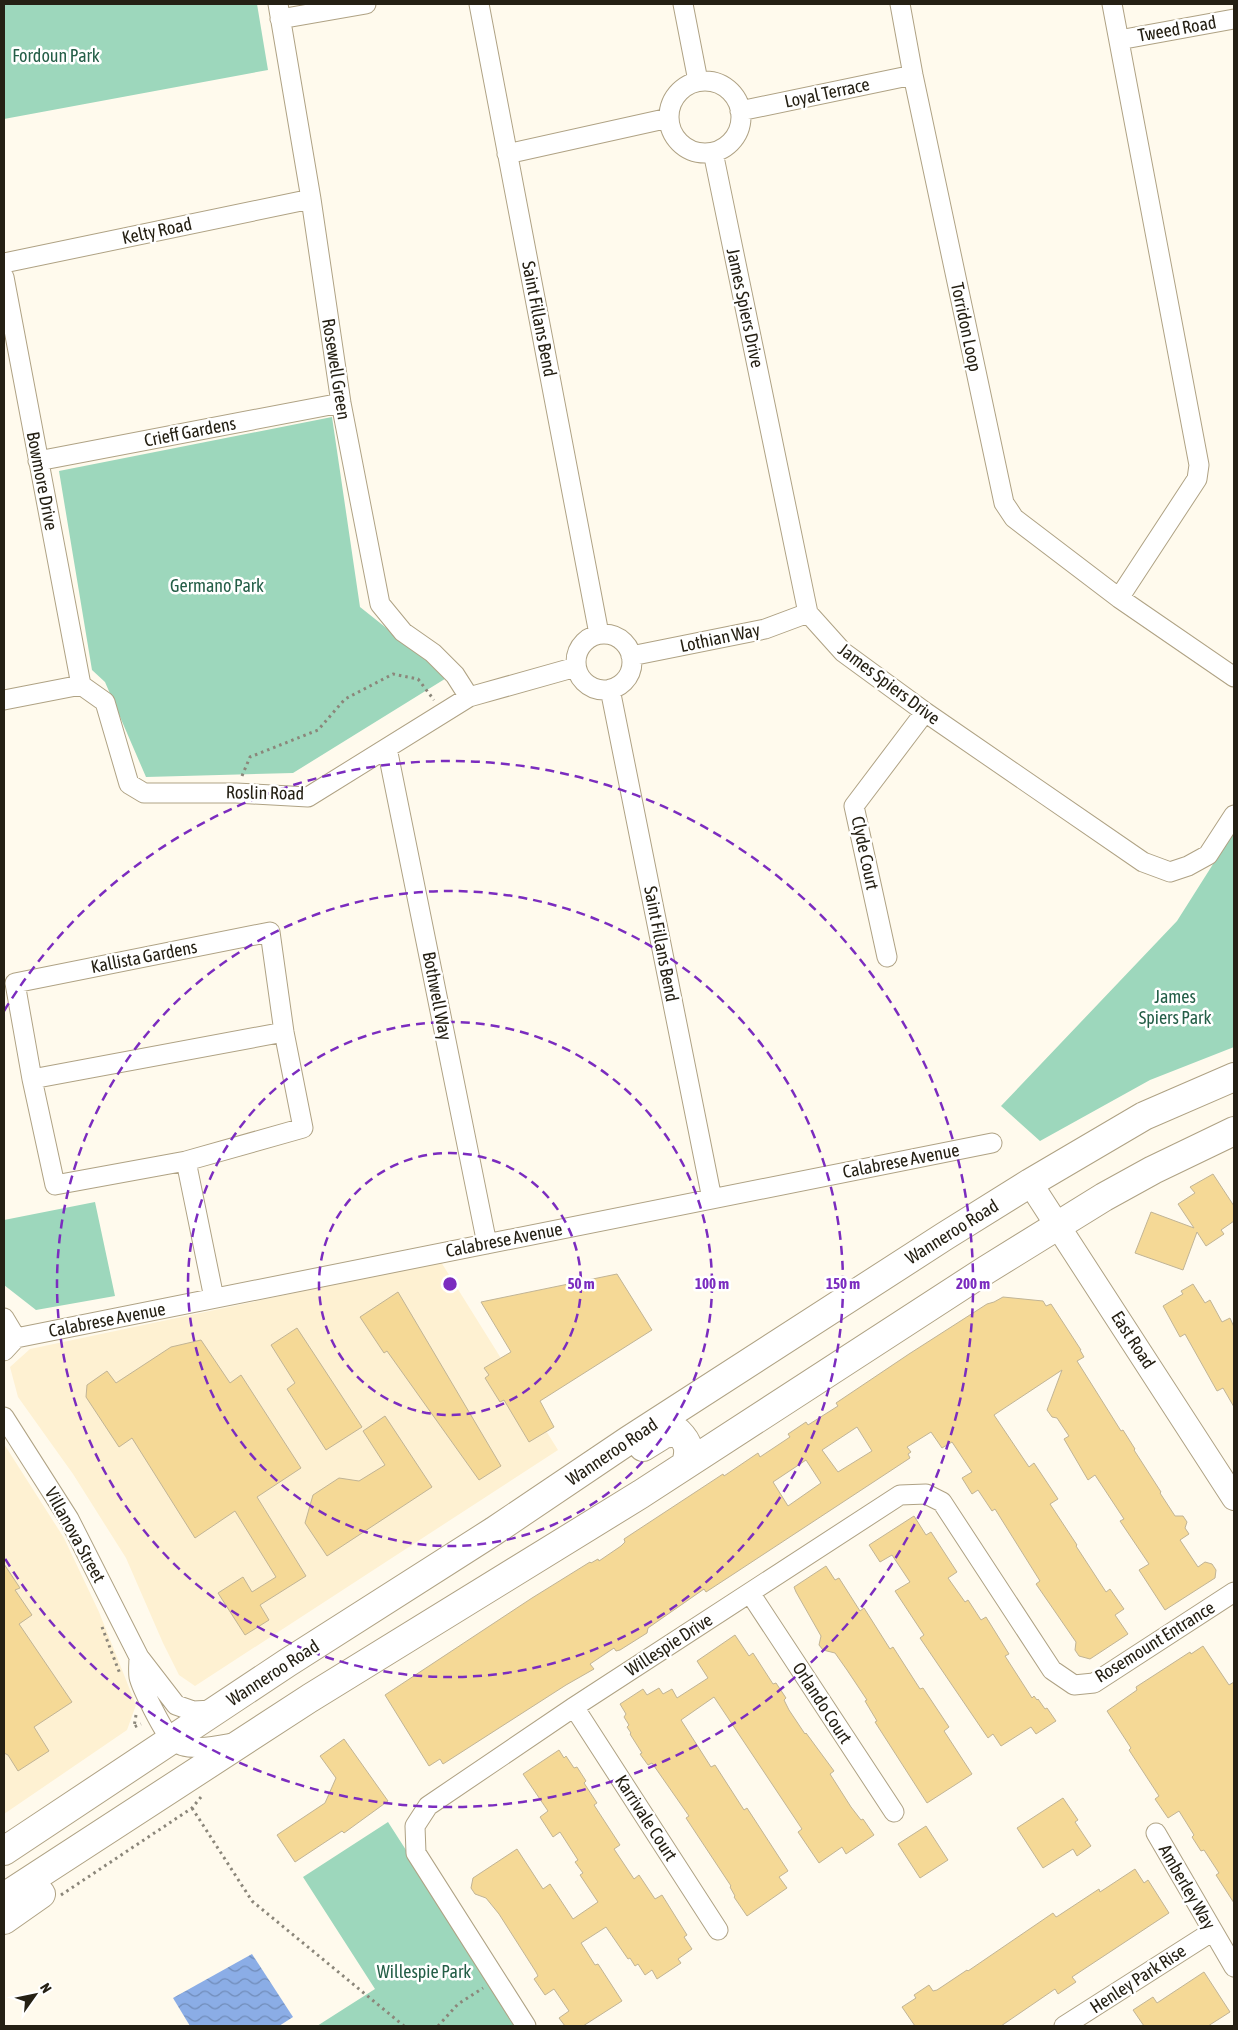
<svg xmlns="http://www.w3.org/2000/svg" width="1238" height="2030" font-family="'Asap Condensed',sans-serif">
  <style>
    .built { fill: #fef1d2 }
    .park { fill: #9dd7bc }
    .water { fill: url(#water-waves) }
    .building { fill: #f5d996; stroke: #c1b495; fill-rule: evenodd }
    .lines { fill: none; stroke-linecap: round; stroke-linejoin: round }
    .minor-casing { stroke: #afa284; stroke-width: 21 }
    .tertiary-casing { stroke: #afa284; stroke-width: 26 }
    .trunk-casing { stroke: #afa284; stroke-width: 30 }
    .path { stroke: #8b867a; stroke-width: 3; stroke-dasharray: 2.5 4; stroke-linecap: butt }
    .minor { stroke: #fff; stroke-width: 19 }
    .tertiary { stroke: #fff; stroke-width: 24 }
    .trunk { stroke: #fff; stroke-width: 28 }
    .ring { fill: none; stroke: #7b2cbf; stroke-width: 2.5; stroke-dasharray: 9 6 }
    .labels { text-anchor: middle; stroke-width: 5; stroke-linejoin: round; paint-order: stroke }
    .street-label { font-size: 18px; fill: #252014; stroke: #fff }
    .park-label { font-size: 18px; fill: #245e47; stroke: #fff }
    .centre { fill: #7b2cbf; stroke: #fff; stroke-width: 2.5 }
    .ring-label { font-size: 15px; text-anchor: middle; font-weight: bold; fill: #7b2cbf; stroke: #fff; stroke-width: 5; stroke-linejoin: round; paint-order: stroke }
  </style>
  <defs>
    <pattern id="water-waves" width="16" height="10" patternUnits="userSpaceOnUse" patternTransform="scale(1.25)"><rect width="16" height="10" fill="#8bade6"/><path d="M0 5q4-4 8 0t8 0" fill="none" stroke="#718cb9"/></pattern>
  </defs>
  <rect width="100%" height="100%" fill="#fffaed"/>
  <path class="built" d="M441,1262L558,1450L195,1686L179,1675L163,1643L126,1558L73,1474L18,1397L10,1367L30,1349Z
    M4,1444L64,1538L99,1612L136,1705L127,1730L4,1814Z"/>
  <path class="park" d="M4,4H257L268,70L4,119Z
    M332,417L360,607L448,677L293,773L146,777L105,682L92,670L59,471Z
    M1234,831V1047L1150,1080L1040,1141L1001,1106L1177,921Z
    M95,1202L115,1296L36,1310L4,1285V1220Z
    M388,1822L519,2026H317L375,1989L303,1877Z"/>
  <path class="water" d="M252,1954L293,2017L279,2026H190L173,1998Z"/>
  <path class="building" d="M1213,1174L1234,1206V1221L1221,1230L1224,1234L1206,1246L1197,1232L1183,1270L1135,1253L1151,1212L1194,1228L1178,1204L1195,1193L1190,1187Z
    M617,1274L652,1330L540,1401L554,1427L529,1442L504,1400L500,1402L485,1378L489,1375L484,1368L511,1352L481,1302Z
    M1193,1284L1205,1303L1210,1300L1222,1322L1230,1318L1234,1327V1407L1223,1388L1217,1391L1185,1334L1180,1337L1163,1306L1183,1294L1181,1291Z
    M398,1292L501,1466L479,1480L387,1351L384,1353L360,1317Z
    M1003,1297L1043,1301L1046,1306L1051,1304L1081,1350H1080L1084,1357L1077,1361L1121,1431L1123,1430L1135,1449L1134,1450L1161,1492L1160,1493L1175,1516H1183L1187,1522L1185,1528L1189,1534L1180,1540L1198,1567L1205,1562L1212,1564L1216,1570L1215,1578L1165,1610L1139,1570L1149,1564L1120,1521L1124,1519L1095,1475L1088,1480L1064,1439L1069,1436L1057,1418L1052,1417L1047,1410L1062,1370L994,1415L1029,1467L1034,1463L1058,1499L1050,1504L1077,1545L1076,1546L1106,1592L1110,1589L1124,1609L1115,1615L1128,1634L1090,1659L1079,1656L1075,1650L1076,1642L1036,1584L1040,1581L995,1509L992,1511L978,1490L972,1494L962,1478L972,1472L952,1442L942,1448L931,1432L907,1447L911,1452L908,1454L910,1458L732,1575L706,1592L704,1589L648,1628L647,1633L620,1650L616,1651L614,1648L590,1664L594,1669L566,1685L443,1764L440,1759L429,1766L385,1695L532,1598L590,1562L591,1563L598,1559L599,1561L621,1546L625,1542L624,1539L723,1474L724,1476L758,1453L760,1457L790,1437L788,1434L806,1422L808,1425L838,1406L836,1403L909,1354L987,1304L994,1302ZM857,1427L872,1451L838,1472L822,1450ZM806,1460L821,1483L788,1506L773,1482Z
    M297,1328L362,1427L326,1450L287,1389L295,1383L271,1345Z
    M201,1340L230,1383L241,1375L301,1468L257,1497L306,1576L260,1605L269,1620L245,1635L218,1593L243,1577L252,1592L276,1577L235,1511L195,1538L132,1438L119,1447L86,1397L87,1385L107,1371L116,1383L171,1347Z
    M385,1416L432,1487L327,1556L305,1523L313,1495L339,1478L359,1481L385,1465L363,1431Z
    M914,1516L926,1535L931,1532L957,1572L948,1578L965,1602L968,1600L981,1620L986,1617L1009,1654L1005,1656L1032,1698L1034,1696L1037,1700L1038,1699L1045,1709L1047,1708L1056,1721L1036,1734L1031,1727L1001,1746L993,1734L988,1738L920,1638L924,1635L895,1591L910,1582L892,1555L880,1562L869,1545Z
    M4,1564L20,1588L15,1590L32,1615L19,1624L72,1702L34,1727L49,1751L18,1771L8,1755L4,1753Z
    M826,1566L835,1580L839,1578L860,1611L864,1608L890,1649L893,1647L920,1689L923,1688L949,1727L944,1731L972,1774L927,1803L875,1722L877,1721L865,1701L867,1700L847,1670L835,1653L823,1650L819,1645L821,1636L796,1592L794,1587Z
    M735,1635L749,1656L753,1653L773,1684L776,1683L786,1698L784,1700L789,1710L805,1734L806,1733L834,1771L830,1774L851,1807L861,1820L863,1819L874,1835L846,1854L842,1847L819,1863L798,1832L802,1829L714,1697L681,1720L711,1767L715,1765L744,1810L747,1808L788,1871L779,1877L787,1888L747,1916L734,1897L735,1896L730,1887L731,1886L686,1818L689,1816L652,1763L648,1765L640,1754L642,1753L630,1734L631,1733L627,1727L629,1725L624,1717L626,1714L620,1704L643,1689L647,1695L659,1688L663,1694L672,1689L677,1698L708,1678L697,1661Z
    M1203,1646L1229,1685L1234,1682V1903L1216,1875L1219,1873L1204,1850L1201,1851L1192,1837L1194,1835L1179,1811L1168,1818L1155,1799L1159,1796L1129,1750L1131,1748L1107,1711L1137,1690L1136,1687L1190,1652L1191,1654Z
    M344,1739L388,1801L344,1833L342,1831L295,1862L277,1835L325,1803L336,1778L320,1756Z
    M559,1750L564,1758L566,1756L574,1768L577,1767L586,1781L584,1783L597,1803L594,1805L620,1845L614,1849L634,1879L639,1875L655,1899L662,1895L687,1935L684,1937L692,1949L678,1959L681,1963L657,1979L652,1970L645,1975L638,1964L635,1966L630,1958L628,1959L606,1927L581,1943L595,1965L598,1964L622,2001L583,2026H565L559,2018L569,2011L554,1989L545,1995L534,1979L538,1976L536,1972L499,1914L486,1898L475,1894L471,1888L473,1878L517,1849L543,1889L550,1884L573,1919L598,1902L580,1875L583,1873L575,1862L578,1860L560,1832L553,1837L540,1817L548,1811L523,1774Z
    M1063,1798L1078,1820L1075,1822L1091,1846L1077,1856L1073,1849L1043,1868L1017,1828Z
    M926,1826L948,1860L920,1878L898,1844Z
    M1135,1869L1144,1883L1148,1880L1169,1913L1072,1977L1076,1982L1058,1994L1055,1989L1001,2026H915L902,2007L916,1998L914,1995L929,1985L933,1991L937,1990L967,1970L968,1971L1053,1913L1056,1917L1058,1916L1099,1889L1100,1892Z
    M1204,1972L1230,2012L1208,2026H1144L1133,2010L1153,1997L1157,2003Z"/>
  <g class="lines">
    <defs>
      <path id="minor" d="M278,4L311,199L341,403L380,604L403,632L433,653L455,675L469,697
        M479,4L599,634
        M683,4L698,81
        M900,4L913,75L1004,503L1014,518L1119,598L1234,677
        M1112,4L1199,465L1197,479L1119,598
        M280,19L366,4
        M1119,40L1234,19
        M669 117a36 36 0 1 1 72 0a36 36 0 1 1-72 0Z
        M740,111L913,75
        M713,152L808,613L843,652L925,712L1143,862L1170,872L1188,866L1208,855L1234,815
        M507,154L669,118
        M4,263L311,199
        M4,277L81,685
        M38,461L341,403
        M576 662a28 28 0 1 1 56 0a28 28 0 1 1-56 0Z
        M631,656L765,629L808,613
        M81,685L105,702L129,784L144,793H236L308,797L469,697L576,667
        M610,689L712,1199
        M4,700L81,685
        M387,748L487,1244
        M270,932L284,1032L303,1128L186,1161L55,1185L32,1079L15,983Z
        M887,957L854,806L925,712
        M32,1079L284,1032
        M186,1161L214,1298
        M4,1318L16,1338
        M16,1338L992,1143
        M4,1351L16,1338
        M4,1417L69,1519L139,1657L176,1705L193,1711L214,1710
        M750,1593L894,1812
        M139,1657C139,1663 138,1671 139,1677C141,1687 164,1733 172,1740C186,1753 217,1746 233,1743
        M574,1707L718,1930
        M1156,1833L1234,1967
        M526,2026L416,1853L415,1826L428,1806L574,1707L900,1495L926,1494L942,1502L1052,1670L1074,1685L1094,1683L1234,1592
        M1064,2026L1213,1931"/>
      <path id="tertiary" d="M1030,1183L1234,1498"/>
      <path id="trunk" d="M643,1447L664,1434L678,1432C689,1443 690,1449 686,1464
        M4,1851L287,1663L494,1531L629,1440L945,1236L1030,1183L1144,1116L1234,1077
        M4,1897L310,1698L641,1494L986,1270L1104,1197L1153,1170L1234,1131
        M4,1920L41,1894"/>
    </defs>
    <use href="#minor" class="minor-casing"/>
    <use href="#tertiary" class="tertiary-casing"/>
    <use href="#trunk" class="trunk-casing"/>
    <path class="path" d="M242,776L250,757L318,730L345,699L393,674L418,679L434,700
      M102,1627L120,1674
      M136,1715L134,1727L141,1724
      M192,1808L252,1901L404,2026
      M61,1895L192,1808L201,1797
      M438,2026L458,2004L483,1988"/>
    <use href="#minor" class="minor"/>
    <use href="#tertiary" class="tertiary"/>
    <use href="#trunk" class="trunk"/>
  </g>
  <g class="ring">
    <circle cx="450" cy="1284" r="131"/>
    <circle cx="450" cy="1284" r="262"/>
    <circle cx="450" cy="1284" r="393"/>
    <path d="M4 1011A523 523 0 1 1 4 1557"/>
  </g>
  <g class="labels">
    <g class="street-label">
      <text transform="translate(1177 29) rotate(-10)" y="6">Tweed Road</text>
      <text transform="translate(827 93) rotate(-12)" y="6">Loyal Terrace</text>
      <text transform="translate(157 231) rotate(-12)" y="6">Kelty Road</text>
      <text transform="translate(745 308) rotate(78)" y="6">James Spiers Drive</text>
      <text transform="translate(539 319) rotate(79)" y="6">Saint Fillans Bend</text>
      <text transform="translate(966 327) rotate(78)" y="6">Torridon Loop</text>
      <text transform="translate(336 369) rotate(81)" y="6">Rosewell Green</text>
      <text transform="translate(190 432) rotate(-11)" y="6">Crieff Gardens</text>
      <text transform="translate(42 481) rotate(79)" y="6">Bowmore Drive</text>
      <text transform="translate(720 638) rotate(-12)" y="6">Lothian Way</text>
      <text transform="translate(889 684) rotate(37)" y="6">James Spiers Drive</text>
      <text transform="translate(265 793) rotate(1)" y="6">Roslin Road</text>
      <text transform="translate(865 853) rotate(78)" y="6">Clyde Court</text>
      <text transform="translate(661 944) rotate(79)" y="6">Saint Fillans Bend</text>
      <text transform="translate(144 957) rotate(-11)" y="6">Kallista Gardens</text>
      <text transform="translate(437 996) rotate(79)" y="6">Bothwell Way</text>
      <text transform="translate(901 1161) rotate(-11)" y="6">Calabrese Avenue</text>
      <text transform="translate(952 1232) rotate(-32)" y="6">Wanneroo Road</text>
      <text transform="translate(504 1240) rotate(-11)" y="6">Calabrese Avenue</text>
      <text transform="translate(107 1320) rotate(-11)" y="6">Calabrese Avenue</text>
      <text transform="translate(1133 1340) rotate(57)" y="6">East Road</text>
      <text transform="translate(612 1452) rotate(-34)" y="6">Wanneroo Road</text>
      <text transform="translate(75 1535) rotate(61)" y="6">Villanova Street</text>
      <text transform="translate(1155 1642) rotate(-32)" y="6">Rosemount Entrance</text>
      <text transform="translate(669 1645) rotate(-33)" y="6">Willespie Drive</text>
      <text transform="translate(273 1673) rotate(-33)" y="6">Wanneroo Road</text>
      <text transform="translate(822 1703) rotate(57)" y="6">Orlando Court</text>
      <text transform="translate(646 1818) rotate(57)" y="6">Karrivale Court</text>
      <text transform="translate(1187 1887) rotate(60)" y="6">Amberley Way</text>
      <text transform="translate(1138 1979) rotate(-33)" y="6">Henley Park Rise</text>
    </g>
    <g class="park-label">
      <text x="56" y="62">Fordoun Park</text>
      <text x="217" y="592">Germano Park</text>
      <text x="1175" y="1003">James<tspan x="1175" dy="21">Spiers Park</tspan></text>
      <text x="424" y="1978">Willespie Park</text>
    </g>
  </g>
  <circle cx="450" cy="1284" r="8" class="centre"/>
  <g class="ring-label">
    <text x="581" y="1289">50 m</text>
    <text x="712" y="1289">100 m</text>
    <text x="843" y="1289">150 m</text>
    <text x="973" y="1289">200 m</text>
  </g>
  <rect width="1238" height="2030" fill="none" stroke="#252014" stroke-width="10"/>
  <g transform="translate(35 1995) rotate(57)" stroke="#ffffff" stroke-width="4" paint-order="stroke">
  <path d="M0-4L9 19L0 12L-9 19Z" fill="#252014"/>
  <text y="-8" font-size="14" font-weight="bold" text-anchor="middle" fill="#252014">N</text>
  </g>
</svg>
